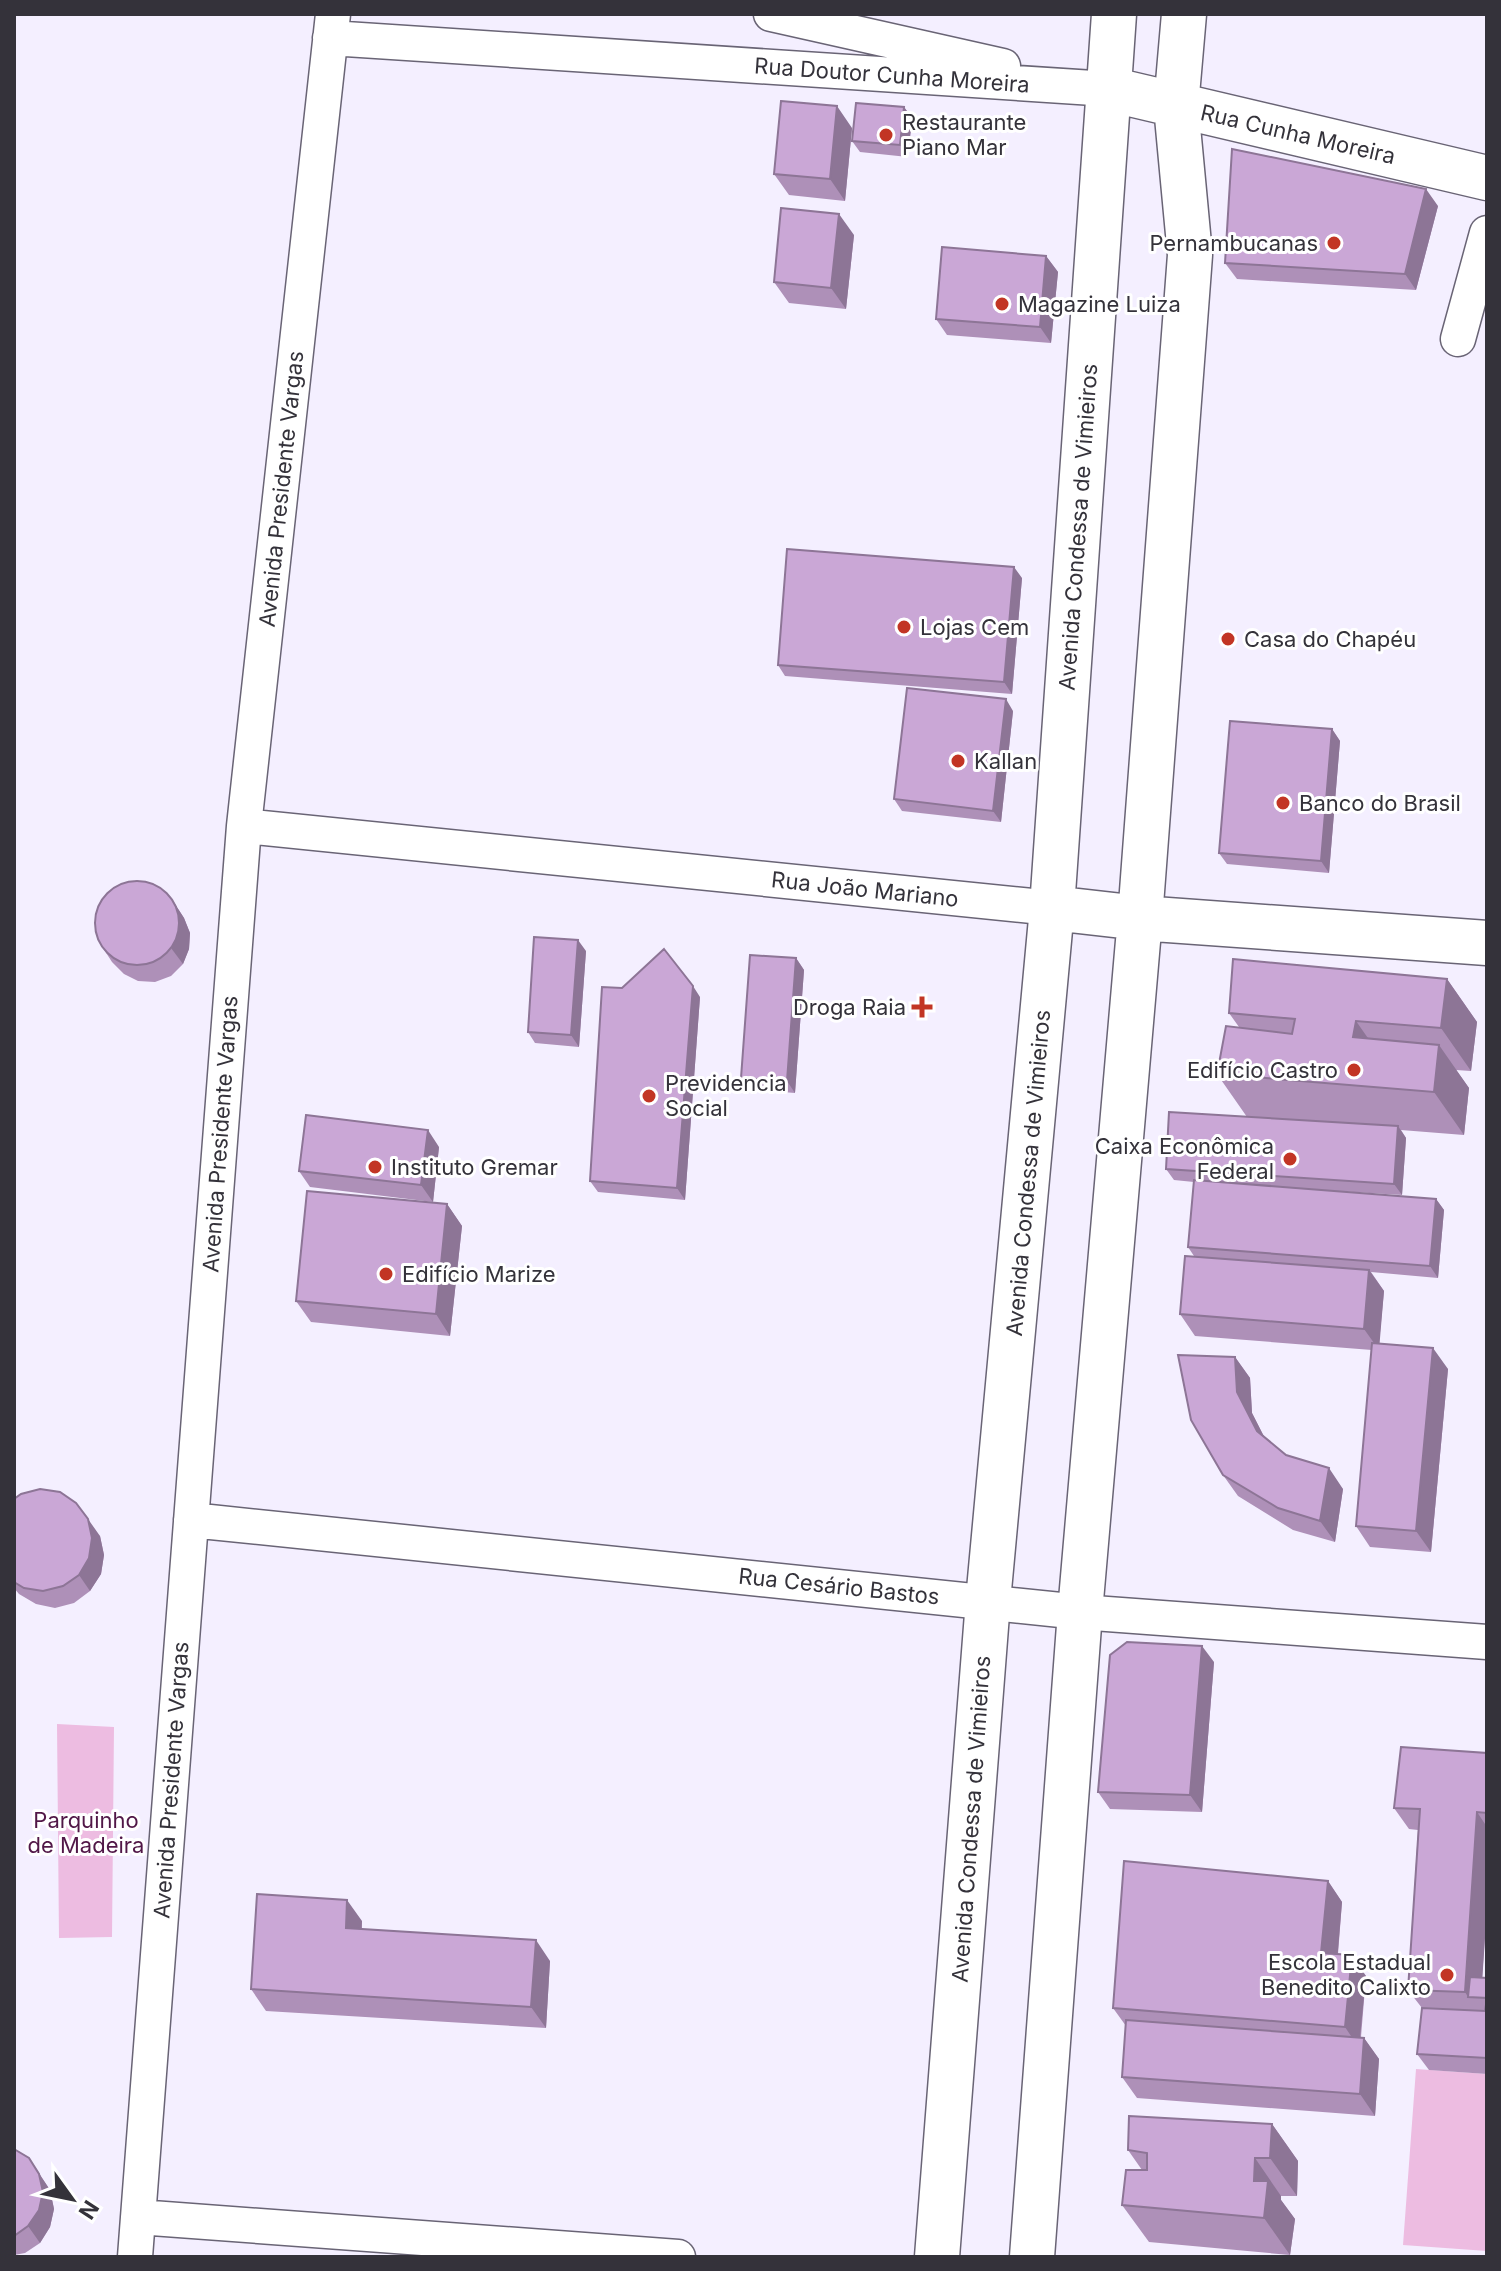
<svg xmlns="http://www.w3.org/2000/svg" width="1501" height="2271" font-family="Inter,sans-serif">
  <style>
    .green { fill: #edbce1 }
    .lines { fill: none; stroke-linecap: round; stroke-linejoin: round }
    .street-casing { stroke: #696475; stroke-width: 37 }
    .secondary-casing { stroke: #696475; stroke-width: 47 }
    .street { stroke: #fff; stroke-width: 34 }
    .secondary { stroke: #fff; stroke-width: 44 }
    .wall { fill: #ae90b8 }
    .shaded-wall { fill: #8d7596 }
    .building { fill: #caa7d6; stroke: #8d7596; stroke-width: 2 }
    .poi-dot { fill: #c23524; stroke: #fff; stroke-width: 3 }
    .labels { text-anchor: middle; stroke-width: 6; stroke-linejoin: round; paint-order: stroke }
    .street-label { font-size: 22px; fill: #34323a; stroke: #fff }
    .poi-label { font-size: 22px; fill: #34323a; stroke: #fff; text-anchor: start }
    .park-label { font-size: 22px; fill: #511747; stroke: #fff }
  </style>
  <rect width="100%" height="100%" fill="#f4efff"/>
  <path class="green" d="M57,1724L114,1727L112,1937L59,1938Z
    M1416,2069L1487,2074V2251L1403,2245Z"/>
  <g class="lines">
    <defs>
      <path id="street" d="M771,14L1003,66
        M330,38L1109,89
        M1458,339L1487,233
        M244,826L1052,908
        M191,1520L1080,1612L1487,1642
        M138,2217L678,2257
        M135,2257L244,826L333,14"/>
      <path id="secondary" d="M1109,89L1487,178
        M1052,908L1140,918L1487,943
        M937,2257L988,1601L1052,908L1114,14
        M1032,2257L1080,1612L1140,918L1190,255L1176,106L1184,14"/>
    </defs>
    <use href="#street" class="street-casing"/>
    <use href="#secondary" class="secondary-casing"/>
    <use href="#street" class="street"/>
    <use href="#secondary" class="secondary"/>
  </g>
  <path class="wall" d="M904,107L912,118L908,157L860,152L852,141Z
    M852,128L845,201L789,195L774,174Z
    M1438,206L1416,290L1237,279L1225,263Z
    M854,235L846,309L789,303L774,282Z
    M1046,256L1058,272L1051,343L947,335L936,319Z
    M1022,578L1012,694L785,676L778,665Z
    M1013,711L1001,822L902,811L894,799Z
    M1332,729L1340,741L1329,873L1227,864L1219,853Z
    M173,901L184,918L190,933L189,949L183,964L171,976L155,982L138,981L124,974L112,962L101,945Z
    M586,951L579,1047L535,1043L528,1032Z
    M796,958L804,970L795,1093L749,1089L741,1078Z
    M1447,979L1477,1022L1471,1071L1456,1070L1469,1088L1464,1135L1401,1130L1406,1138L1402,1195L1288,1188L1436,1199L1444,1210L1438,1278L1371,1272L1384,1291L1379,1343L1448,1369L1431,1552L1370,1547L1356,1526L1372,1350L1195,1336L1180,1314L1194,1256L1188,1247L1194,1182L1174,1180L1166,1169L1247,1117L1217,1074L1239,1027L1229,1013Z
    M700,997L685,1200L598,1192L590,1181Z
    M439,1147L433,1202L310,1187L299,1171Z
    M447,1204L462,1226L450,1336L311,1322L296,1301Z
    M1235,1357L1250,1378L1252,1413L1264,1437L1286,1455L1343,1489L1335,1542L1293,1530L1238,1496L1223,1475Z
    M14,1499L100,1536L104,1555L101,1574L90,1591L74,1603L55,1608L36,1604L19,1594L14,1588Z
    M1214,1662L1202,1812L1110,1809L1098,1792Z
    M1487,1753V1908L1482,1978H1487V2074L1429,2070L1417,2054L1422,2008L1408,1990L1418,1830L1409,1829L1394,1808Z
    M1328,1881L1342,1902L1338,1954L1366,1976L1361,2037L1364,2038L1379,2059L1375,2116L1137,2098L1122,2077L1126,2026L1113,2008Z
    M362,1921V1929L550,1961L546,2028L266,2011L251,1989Z
    M1272,2124L1298,2161L1297,2196H1281V2200L1295,2219L1290,2255L1149,2242L1122,2205L1142,2170L1128,2150Z
    M14,2149L29,2158L40,2175L50,2190L54,2209L50,2227L40,2243L25,2253L14,2255Z"/>
  <path class="shaded-wall" d="M837,106L852,128L845,201L830,179Z
    M904,107L912,118L908,157L900,145Z
    M1426,189L1438,206L1416,290L1405,274Z
    M839,214L854,235L846,309L831,288Z
    M1046,256L1058,272L1051,343L1040,327Z
    M1014,567L1022,578L1012,694L1004,682Z
    M1006,699L1013,711L1001,822L993,811Z
    M1332,729L1340,741L1329,873L1321,861Z
    M173,901L184,918L190,933L189,949L183,964L171,948Z
    M578,940L586,951L579,1047L571,1035Z
    M796,958L804,970L795,1093L787,1081Z
    M1447,979L1477,1022L1471,1071L1441,1028Z
    M693,986L700,997L685,1200L677,1188Z
    M1356,1021L1386,1064L1353,1037Z
    M1439,1045L1469,1088L1464,1135L1434,1092Z
    M1398,1126L1406,1138L1402,1195L1394,1184Z
    M428,1130L439,1147L433,1202L421,1185Z
    M1436,1199L1444,1210L1438,1278L1430,1266Z
    M447,1204L462,1226L450,1336L436,1314Z
    M1369,1270L1384,1291L1379,1350L1364,1329Z
    M1433,1348L1448,1369L1431,1552L1416,1531Z
    M1235,1357L1250,1378L1252,1413L1272,1452L1257,1431L1237,1392Z
    M1329,1468L1343,1489L1335,1542L1320,1521Z
    M88,1519L100,1536L104,1555L101,1574L90,1591L79,1575Z
    M1202,1646L1214,1662L1202,1812L1190,1795Z
    M1477,1812L1487,1827V1908L1481,1998L1468,1997L1465,1992Z
    M1328,1881L1342,1902L1336,1974L1321,1953Z
    M347,1900L362,1921L360,1949L346,1928Z
    M536,1940L550,1961L546,2028L531,2007Z
    M1352,1955L1366,1976L1359,2048L1345,2027Z
    M1364,2038L1379,2059L1375,2116L1360,2094Z
    M1272,2124L1298,2161L1297,2196L1270,2158Z
    M29,2158L50,2190L54,2209L50,2227L40,2243L28,2226Z
    M1255,2158L1281,2196V2200L1295,2219L1290,2255L1264,2218L1254,2181Z"/>
  <path class="building" d="M781,101L837,106L830,179L774,174Z
    M856,103L904,107L900,145L852,141Z
    M1232,149L1426,189L1405,274L1225,263Z
    M781,208L839,214L831,288L774,282Z
    M942,247L1046,256L1040,327L936,319Z
    M787,549L1014,567L1004,682L778,665Z
    M907,688L1006,699L993,811L894,799Z
    M1230,721L1332,729L1321,861L1219,853Z
    M95 923a42 42 0 1 1 84 0a42 42 0 1 1-84 0Z
    M534,937L578,940L571,1035L528,1032Z
    M664,949L693,986L677,1188L590,1181L602,987L622,988Z
    M750,955L796,958L787,1081L741,1078Z
    M1233,959L1447,979L1441,1028L1356,1021L1353,1037L1439,1045L1434,1092L1217,1074L1226,1026L1292,1034L1295,1019L1229,1013Z
    M1169,1112L1398,1126L1394,1184L1166,1169Z
    M306,1115L428,1130L421,1185L299,1171Z
    M1194,1180L1436,1199L1430,1266L1188,1247Z
    M307,1191L447,1204L436,1314L296,1301Z
    M1185,1256L1369,1270L1364,1329L1180,1314Z
    M1372,1343L1433,1348L1416,1531L1356,1526Z
    M1178,1355L1235,1357L1237,1392L1257,1431L1286,1455L1329,1468L1320,1521L1278,1508L1223,1475L1191,1420Z
    M40,1489L60,1492L76,1503L88,1519L92,1538L89,1558L79,1575L63,1586L43,1591L24,1588L14,1582V1499L21,1494Z
    M1127,1642L1202,1646L1190,1795L1098,1792L1110,1655Z
    M1401,1747L1487,1753V1813L1477,1812L1465,1992L1408,1990L1420,1809L1394,1808Z
    M1124,1861L1328,1881L1321,1953L1352,1955L1345,2027L1113,2008Z
    M257,1894L347,1900L346,1928L536,1940L531,2007L251,1989Z
    M1470,1977L1487,1978V2058L1417,2054L1422,2008L1485,2011L1487,1998L1468,1997Z
    M1126,2020L1364,2038L1360,2094L1122,2077Z
    M1129,2116L1272,2124L1270,2158H1255L1254,2181H1268L1264,2218L1122,2205L1126,2170H1147V2153L1128,2150Z
    M14,2149L29,2158L39,2174L43,2192L39,2210L28,2226L14,2236Z"/>
  <g class="poi-dot">
    <circle cx="886" cy="135" r="8"/>
    <circle cx="1334" cy="243" r="8"/>
    <circle cx="1002" cy="304" r="8"/>
    <circle cx="904" cy="627" r="8"/>
    <circle cx="1228" cy="639" r="8"/>
    <circle cx="958" cy="761" r="8"/>
    <circle cx="1283" cy="803" r="8"/>
    <path d="M918 995h8v8h8v8h-8v8h-8v-8h-8v-8h8z"/>
    <circle cx="1354" cy="1070" r="8"/>
    <circle cx="649" cy="1096" r="8"/>
    <circle cx="1290" cy="1159" r="8"/>
    <circle cx="375" cy="1167" r="8"/>
    <circle cx="386" cy="1274" r="8"/>
    <circle cx="1447" cy="1975" r="8"/>
  </g>
  <g class="labels">
    <g class="street-label">
      <text transform="translate(892 75) rotate(4)" y="8">Rua Doutor Cunha Moreira</text>
      <text transform="translate(1298 134) rotate(13)" y="8">Rua Cunha Moreira</text>
      <text transform="translate(281 489) rotate(-84)" y="8">Avenida Presidente Vargas</text>
      <text transform="translate(1078 527) rotate(-86)" y="8">Avenida Condessa de Vimieiros</text>
      <text transform="translate(865 889) rotate(6)" y="8">Rua João Mariano</text>
      <text transform="translate(220 1134) rotate(-86)" y="8">Avenida Presidente Vargas</text>
      <text transform="translate(1028 1173) rotate(-85)" y="8">Avenida Condessa de Vimieiros</text>
      <text transform="translate(839 1586) rotate(6)" y="8">Rua Cesário Bastos</text>
      <text transform="translate(171 1780) rotate(-86)" y="8">Avenida Presidente Vargas</text>
      <text transform="translate(971 1819) rotate(-86)" y="8">Avenida Condessa de Vimieiros</text>
    </g>
    <g class="poi-label">
      <text x="902" y="130">Restaurante<tspan x="902" dy="25">Piano Mar</tspan></text>
      <text x="1318" y="251" text-anchor="end">Pernambucanas</text>
      <text x="1018" y="312">Magazine Luiza</text>
      <text x="920" y="635">Lojas Cem</text>
      <text x="1244" y="647">Casa do Chapéu</text>
      <text x="974" y="769">Kallan</text>
      <text x="1299" y="811">Banco do Brasil</text>
      <text x="906" y="1015" text-anchor="end">Droga Raia</text>
      <text x="1338" y="1078" text-anchor="end">Edifício Castro</text>
      <text x="665" y="1091">Previdencia<tspan x="665" dy="25">Social</tspan></text>
      <text x="1274" y="1154" text-anchor="end">Caixa Econômica<tspan x="1274" dy="25">Federal</tspan></text>
      <text x="391" y="1175">Instituto Gremar</text>
      <text x="402" y="1282">Edifício Marize</text>
      <text x="1431" y="1970" text-anchor="end">Escola Estadual<tspan x="1431" dy="25">Benedito Calixto</tspan></text>
    </g>
    <g class="park-label">
      <text x="86" y="1828">Parquinho<tspan x="86" dy="25">de Madeira</tspan></text>
    </g>
  </g>
  <rect width="1501" height="2271" fill="none" stroke="#34323a" stroke-width="32"/>
  <g transform="translate(72 2199) rotate(123)" stroke="#ffffff" stroke-width="6" paint-order="stroke">
  <path d="M0-6L14 30L0 20L-14 30Z" fill="#34323a"/>
  <text y="-12" font-size="22" font-weight="bold" text-anchor="middle" fill="#34323a">N</text>
  </g>
</svg>
